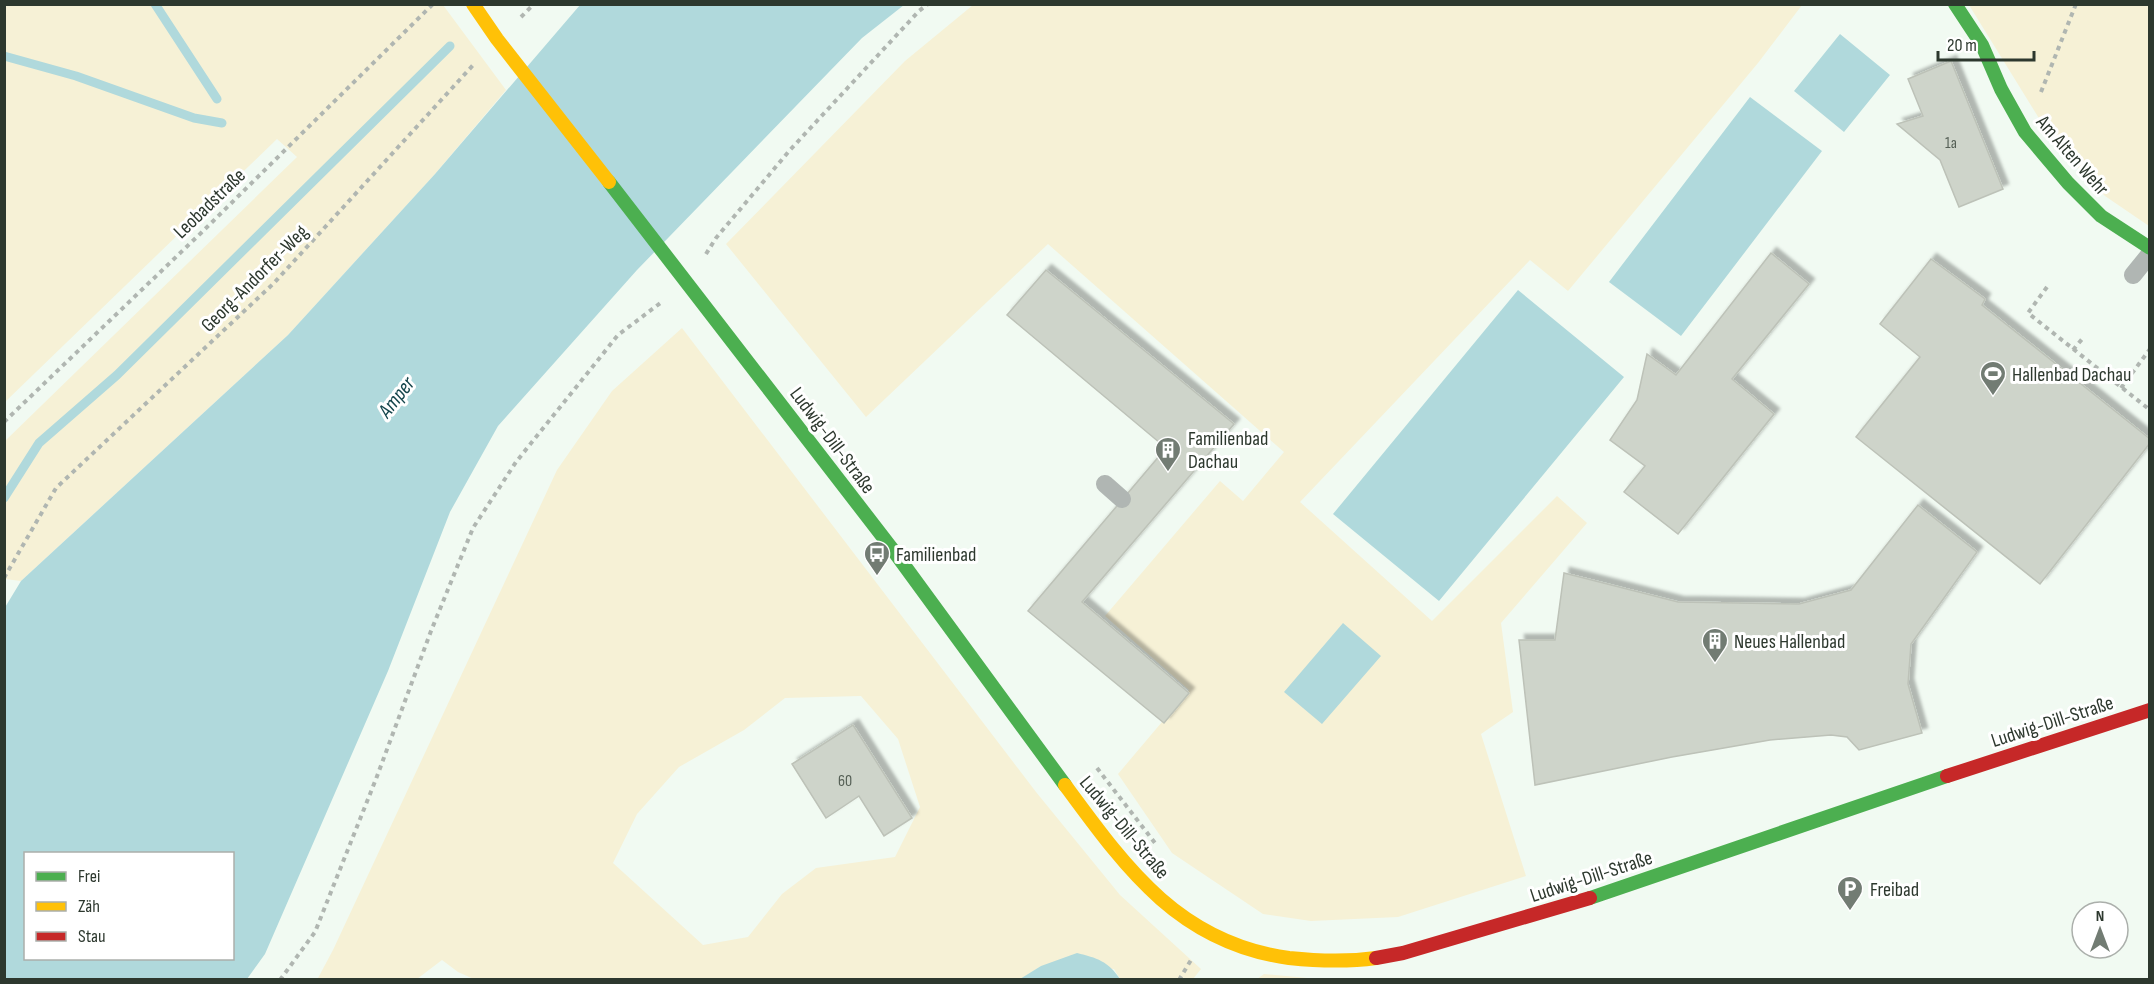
<svg xmlns="http://www.w3.org/2000/svg" width="2154" height="984" font-family="'Sofia Sans Condensed',sans-serif">
  <style>
    .green { fill: #f6f1d6; fill-rule: evenodd }
    .water { fill: #b0d9dc; fill-rule: evenodd }
    .lines { fill: none; stroke-linecap: round; stroke-linejoin: round }
    .stream { stroke: #b0d9dc; stroke-width: 9 }
    .building { fill: #ced4ca; stroke: #bdc2b8; stroke-width: 1.5; filter: url(#shadow) }
    .path { stroke: #b0b6b1; stroke-width: 4; stroke-dasharray: 4.5 4.5; stroke-linecap: butt }
    .lane { stroke: #b0b6b3; stroke-width: 18 }
    .fast { stroke: #4caf50; stroke-width: 14 }
    .slow { stroke: #ffc107; stroke-width: 14 }
    .jam { stroke: #c62828; stroke-width: 14 }
    .labels { text-anchor: middle; stroke-width: 6; stroke-linejoin: round; paint-order: stroke }
    .number-label { font-size: 16px; fill: #555f55 }
    .street-label { font-size: 20px; fill: #2d382e; stroke: #fff }
    .poi-label { font-size: 20px; fill: #2d382e; stroke: #fff; text-anchor: start }
    .water-label { font-size: 21px; font-style: italic; fill: #15464c; stroke: #fff }
  </style>
  <defs>
    <filter id="shadow"><feDropShadow dx="5.5" dy="-5.5" stdDeviation="1.5" flood-color="#0004"/></filter>
  </defs>
  <rect width="100%" height="100%" fill="#f1faf2"/>
  <path class="green" d="M4,5H443L506,90L435,174L288,335L21,581L5,579V441L297,157L277,139L5,402Z
    M973,5H1802L1758,63L1568,291L1530,260L1300,502L1432,621L1557,496L1587,523L1501,623L1513,712L1481,734L1526,876L1398,917L1311,921L1263,914L1172,853L1118,774L1189,690L1105,616L1220,481L1243,501L1284,452L1048,244L866,417L726,244L905,61Z
    M1969,5H2149V226L2105,196L2053,141Z
    M682,328L1036,792L1120,895L1201,969L1193,979H1120L1114,969L1041,966L1020,980H476L458,972L442,960L417,979L317,980L333,950L557,470L612,391ZM861,696L898,739L920,807L895,857L816,868L782,894L748,937L703,945L613,863L637,814L679,767L744,730L785,698Z
    M1264,974L1318,979H1257Z"/>
  <path class="water" d="M580,5H904L862,38L637,270L498,426L450,512L388,671L265,954L247,979L5,980L4,609L21,581L288,335L435,174ZM26,854H232V958H26Z
    M1840,34L1890,75L1844,132L1794,91Z
    M1750,97L1822,151L1681,336L1609,282Z
    M1518,290L1624,377L1439,601L1333,514Z
    M1343,623L1381,656L1322,724L1284,692Z
    M1077,953C1097,958 1108,961 1120,979H1020L1041,966Z"/>
  <g class="lines">
    <path class="stream" d="M155,4L217,99
      M4,56L76,76L194,118L222,123
      M4,498L39,443L117,375L450,46"/>
  </g>
  <path class="building" d="M1951,61L2003,189L1959,207L1940,160L1897,124L1923,116L1908,79Z
    M1771,253L1809,284L1732,379L1774,414L1678,534L1624,492L1645,466L1610,440L1637,400L1647,354L1676,375Z
    M1931,259L1985,299L1982,305L2150,439V443L2040,584L1856,437L1920,357L1880,324Z
    M1046,270L1234,424L1082,602L1189,693L1164,723L1028,611L1166,448L1007,315Z
    M1918,505L1977,552L1911,644L1908,684L1922,733L1859,750L1847,737L1831,735L1770,740L1672,757L1535,785L1519,640H1555L1564,573L1678,602L1799,604L1851,590Z
    M853,725L912,818L884,836L859,796L826,818L792,764Z"/>
  <g class="lines">
    <path class="path" d="M521,17L534,4
      M2041,92L2076,4
      M706,254L716,238L790,150L919,11L928,4
      M2047,287L2028,313L2150,410
      M2073,350L2083,338
      M2121,388L2150,349
      M4,422L201,233L433,4
      M4,578L56,488L274,283L475,63
      M1097,768L1155,843
      M280,980L315,932L376,779L431,631L473,528L516,462L618,335L663,301
      M1179,980L1191,960"/>
    <path class="lane" d="M2133,275L2150,254
      M1105,484L1122,499"/>
    <path class="fast" d="M1955,4L1982,45L2001,89L2025,132L2068,183L2101,216L2150,248
      M609,182L893,550L1065,785
      M1590,898L1947,776"/>
    <path class="slow" d="M473,4L497,39L609,182
      M1065,785C1126,868 1179,943 1289,958C1318,961 1347,962 1376,958"/>
    <path class="jam" d="M1947,776L2150,710
      M1376,958L1403,953L1590,898"/>
  </g>
  <defs>
    <symbol id="stadium-pin" viewBox="-11 -11 22 30"><path d="M0 17L-7.5 6A9.5 9.5 0 1 1 7.5 6Z" fill="#727c73" stroke="#fff"/><path d="M0-5a6.5 5 0 1 0 0 10a6.5 5 0 1 0 0-10ZM-3.5-1.8h7v3.6h-7Z" fill="#fff"/></symbol>
    <symbol id="building-pin" viewBox="-11 -11 22 30"><path d="M0 17L-7.5 6A9.5 9.5 0 1 1 7.5 6Z" fill="#727c73" stroke="#fff"/><path d="M-4-6H4V6H1V3H-1V6H-4ZM-2.5-4.3h1.7v1.8h-1.7ZM.8-4.3h1.7v1.8H.8ZM-2.5-1h1.7V.8h-1.7ZM.8-1h1.7V.8H.8Z" fill="#fff"/></symbol>
    <symbol id="bus-pin" viewBox="-11 -11 22 30"><path d="M0 17L-7.5 6A9.5 9.5 0 1 1 7.5 6Z" fill="#727c73" stroke="#fff"/><path d="M-5-6H5V4H4V6H2V4H-2V6H-4V4H-5ZM-3.5-4V0h7V-4ZM-3.5 1.2v1.5H-2V1.2ZM2 1.2v1.5H3.5V1.2Z" fill="#fff"/></symbol>
    <symbol id="parking-pin" viewBox="-11 -11 22 30"><path d="M0 17L-7.5 6A9.5 9.5 0 1 1 7.5 6Z" fill="#727c73" stroke="#fff"/><path d="M-3.5-5.5H1a3.5 3.5 0 0 1 0 7H-1V5.5H-3.5ZM-1-3.4V-.6H.8a1.4 1.4 0 0 0 0-2.8Z" fill="#fff"/></symbol>
  </defs>
  <g fill-rule="evenodd">
    <use href="#stadium-pin" x="1978" y="359" width="30" height="40"/>
    <use href="#building-pin" x="1153" y="435" width="30" height="40"/>
    <use href="#bus-pin" x="862" y="539" width="30" height="40"/>
    <use href="#building-pin" x="1700" y="626" width="30" height="40"/>
    <use href="#parking-pin" x="1835" y="874" width="30" height="40"/>
  </g>
  <g class="labels">
    <g class="number-label">
      <text x="1951" y="148">1a</text>
      <text x="845" y="786">60</text>
    </g>
    <g class="street-label">
      <text transform="translate(2073 155) rotate(49)" y="7">Am Alten Wehr</text>
      <text transform="translate(209 203) rotate(-44)" y="7">Leobadstraße</text>
      <text transform="translate(254 278) rotate(-45)" y="7">Georg-Andorfer-Weg</text>
      <text transform="translate(833 440) rotate(53)" y="7">Ludwig-Dill-Straße</text>
      <text transform="translate(2052 721) rotate(-18)" y="7">Ludwig-Dill-Straße</text>
      <text transform="translate(1125 827) rotate(50)" y="7">Ludwig-Dill-Straße</text>
      <text transform="translate(1591 876) rotate(-18)" y="7">Ludwig-Dill-Straße</text>
    </g>
    <g class="poi-label">
      <text x="2012" y="381">Hallenbad Dachau</text>
      <text x="1188" y="445">Familienbad<tspan x="1188" dy="23">Dachau</tspan></text>
      <text x="896" y="561">Familienbad</text>
      <text x="1734" y="648">Neues Hallenbad</text>
      <text x="1870" y="896">Freibad</text>
    </g>
    <g class="water-label">
      <text transform="translate(396 397) rotate(-52)" y="7">Amper</text>
    </g>
  </g>
  <rect width="2154" height="984" fill="none" stroke="#2d382e" stroke-width="12"/>
  <rect x="24" y="852" width="210" height="108" fill="#ffffff" stroke="#abafab" stroke-width="1.5"/>
  <rect x="36" y="872" width="30" height="9" fill="#4caf50" stroke="#abafab" stroke-width="1.5"/>
  <text x="78" y="882" font-size="18" fill="#2d382e">Frei</text>
  <rect x="36" y="902" width="30" height="9" fill="#ffc107" stroke="#abafab" stroke-width="1.5"/>
  <text x="78" y="912" font-size="18" fill="#2d382e">Zäh</text>
  <rect x="36" y="932" width="30" height="9" fill="#c62828" stroke="#abafab" stroke-width="1.5"/>
  <text x="78" y="942" font-size="18" fill="#2d382e">Stau</text>
  <g transform="translate(2100 930)"><circle r="28" fill="#ffffff" stroke="#abafab" stroke-width="1.5"/>
  <path d="M0-4.5L10 22L0 15L-10 22Z" fill="#727c73"/>
  <text y="-9" font-size="16" font-weight="bold" text-anchor="middle" fill="#2d382e">N</text>
  </g>
  <path d="M1938 51v9h96v-9" fill="none" stroke="#2d382e" stroke-width="3"/>
  <text x="1947" y="51" font-size="18" fill="#2d382e" stroke="#ffffff" stroke-width="4.5" paint-order="stroke">20 m</text>
</svg>
